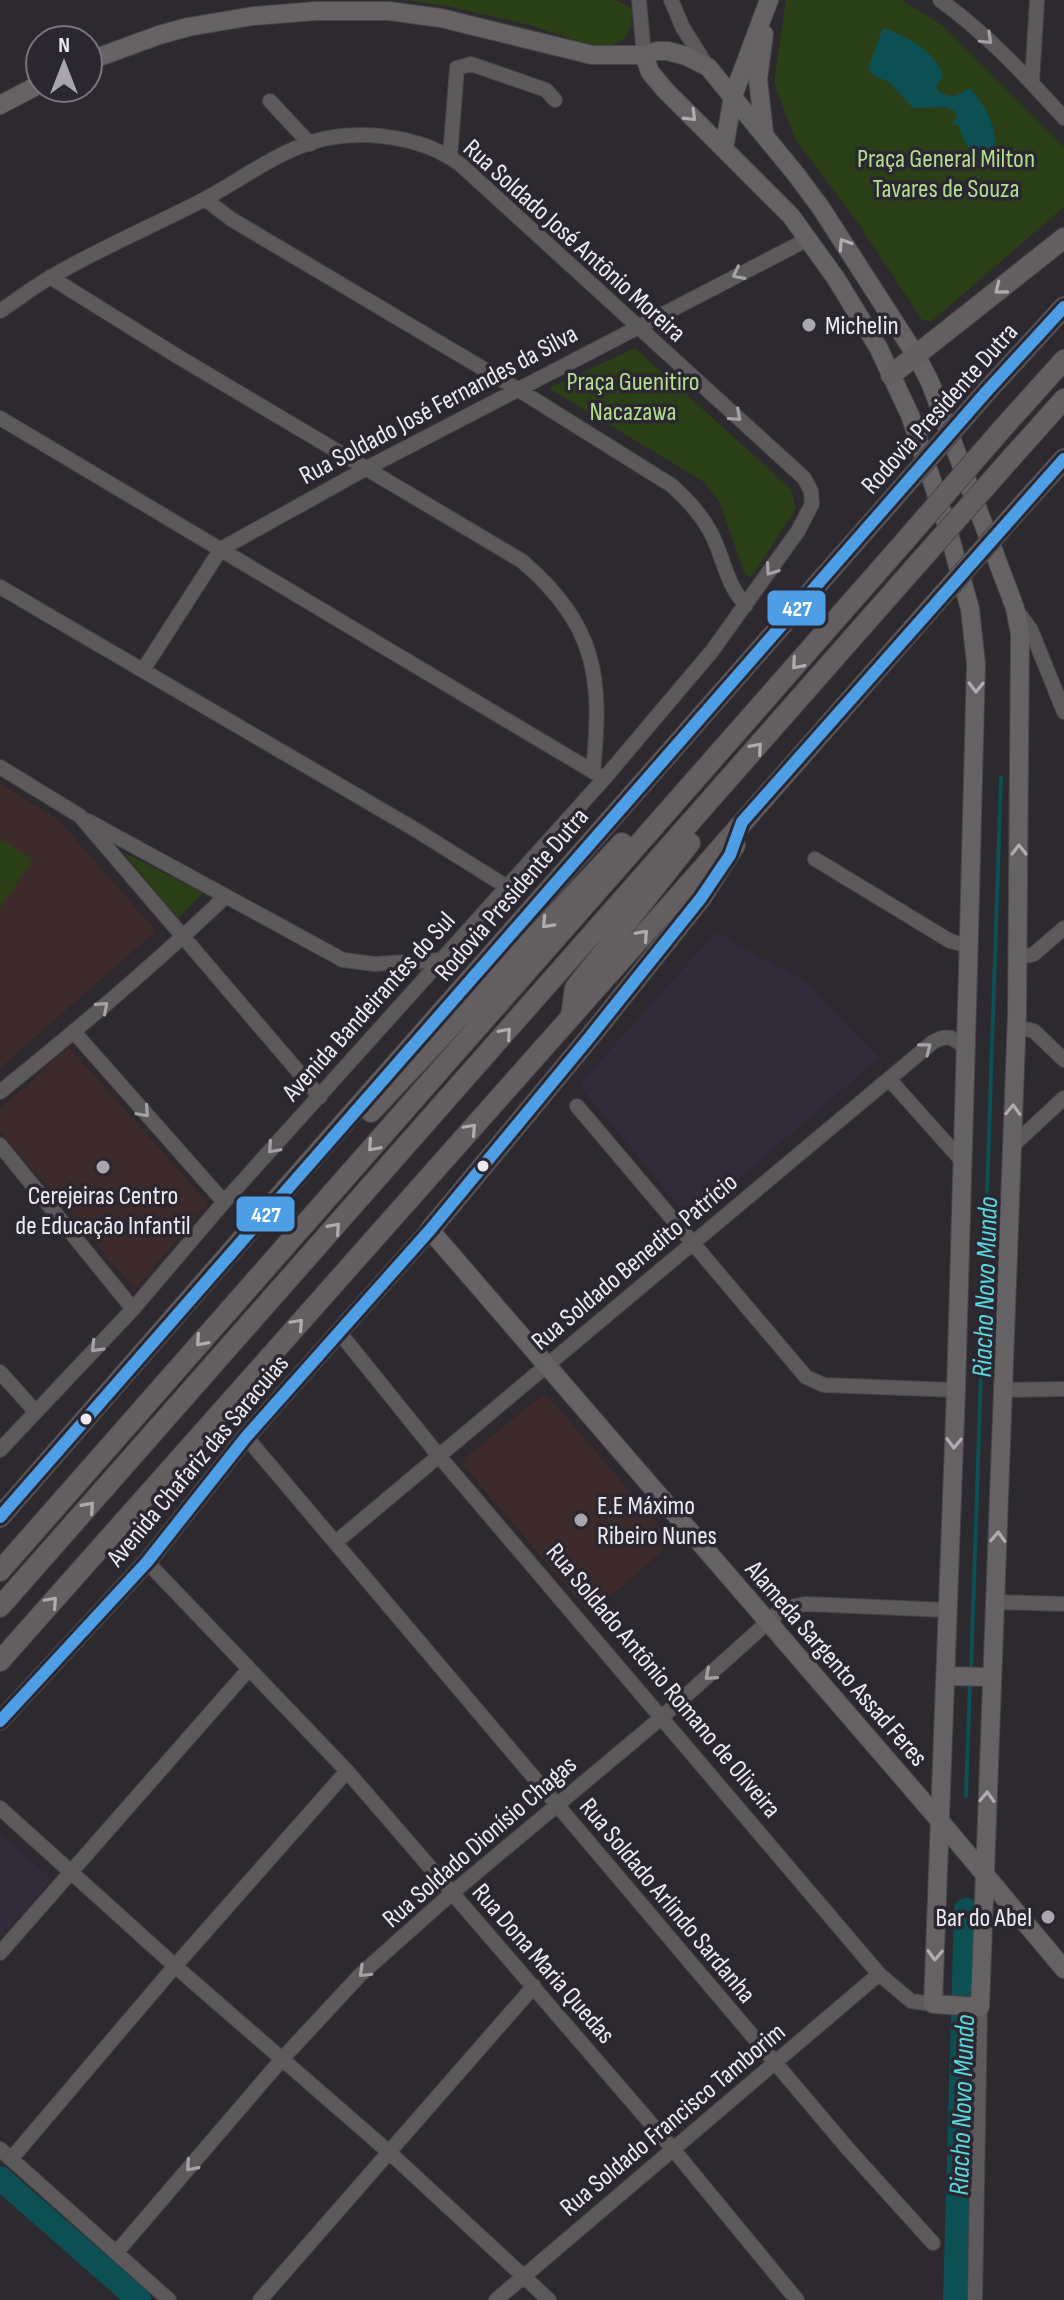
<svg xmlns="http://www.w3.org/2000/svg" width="1064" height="2300" font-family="'Sofia Sans Condensed',sans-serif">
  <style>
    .built { fill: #312c39 }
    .education { fill: #3c2b2a }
    .green { fill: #2b3f17 }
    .water { fill: #0c5054 }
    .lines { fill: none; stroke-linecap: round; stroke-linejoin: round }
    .stream { stroke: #0c5054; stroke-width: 4 }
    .river { stroke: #0c5054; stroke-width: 24 }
    .minor-casing { stroke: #474549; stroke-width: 16 }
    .major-casing { stroke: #474549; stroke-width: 20 }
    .highway-casing { stroke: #474549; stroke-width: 22 }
    .minor { stroke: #5c595a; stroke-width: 14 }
    .major { stroke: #656264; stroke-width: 18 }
    .highway { stroke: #635f61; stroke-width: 20 }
    .highway-bridge-casing { stroke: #474549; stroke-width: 22; stroke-linecap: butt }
    .highway-bridge { stroke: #635f61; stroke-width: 20 }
    .bus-1-casing { stroke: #2b2731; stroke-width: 18 }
    .bus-1 { stroke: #4d9ee5; stroke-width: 12 }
    .oneway { stroke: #a4a2a6 }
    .oneway2 { stroke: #b0adb2 }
    .oneway3 { stroke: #afacb0 }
    .poi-dot { fill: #a9a7ad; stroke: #2b2731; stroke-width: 3 }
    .bus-dot { fill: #edebf1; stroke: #2b2731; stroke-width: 3 }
    .labels { text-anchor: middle; stroke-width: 7; stroke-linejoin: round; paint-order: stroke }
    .park-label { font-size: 26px; fill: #b3dd8f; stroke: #2b2731 }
    .street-label { font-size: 26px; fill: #edebf1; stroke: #2b2731 }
    .poi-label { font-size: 26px; fill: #edebf1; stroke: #2b2731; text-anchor: start }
    .water-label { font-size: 28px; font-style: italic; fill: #58d9e0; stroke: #2b2731 }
    .line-badge { stroke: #2b2731; stroke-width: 3 }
    .badge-label { font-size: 22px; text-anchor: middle; font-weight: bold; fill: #fff }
  </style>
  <rect width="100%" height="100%" fill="#2c292f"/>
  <path class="built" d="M716,932L806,982L879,1058L723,1192L694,1215L687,1216L582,1089V1081Z
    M0,1833L52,1879L0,1938Z"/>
  <path class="education" d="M0,783L58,819L156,931L0,1068Z
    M69,1047L208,1203L135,1289L0,1132V1109Z
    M541,1396L549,1397L673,1542L590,1614L463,1465L465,1458Z"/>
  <path class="green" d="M404,0H615L633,9L631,25L625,39L608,47L580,42L533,26L448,6Z
    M786,0H902L943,26L1064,147V207L932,321L922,320L858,223L795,139L774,83Z
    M635,348L791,489L796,509L751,577L746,576L744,572L720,503L704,482L550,389L551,387Z
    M0,838L33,860L0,908Z
    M123,852L203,893L178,918Z"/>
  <path class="water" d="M883,28C907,36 935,51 943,76L936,86L940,93L954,97L970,88C988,110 1000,130 993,159C971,157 965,146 959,126L952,123L957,116L956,112L946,107L913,108L889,82L872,75L869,66Z"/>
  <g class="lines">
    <path class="stream" d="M971,1671L1001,778
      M966,1796L970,1680"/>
    <path class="river" d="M0,2178L139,2300
      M955,2300L966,1910"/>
    <defs>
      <path id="minor" d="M639,0L644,55
        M671,0L683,28L707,66
        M940,0C986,33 1026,76 1064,118
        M1032,82L1037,0
        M270,101L310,144
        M450,156L457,68L471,64L546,90L555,100
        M205,199L231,219L519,390L671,485C687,499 701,514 711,533C724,558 726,585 746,605
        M50,277L177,356L522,561C596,625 603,677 593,770
        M0,311C17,300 33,287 51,277C100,248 153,226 203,200C243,179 288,143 334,137C376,131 428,139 462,166L804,478L811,491L812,504L798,531L712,651L603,780L224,1202L133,1309L0,1450
        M0,418L597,774
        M0,587L416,830L507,887
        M1017,611L1031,630L1064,712
        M143,670L221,549L367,468L808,239
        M0,767L80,816L320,1097
        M88,821L343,960L375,964L440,960
        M815,859L950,941L969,946
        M1017,958L1034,954L1064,928
        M1016,1027L1034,1031L1064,1060
        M74,1032L224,1202
        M889,1079L963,1162
        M0,1092C77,1030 153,966 225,897
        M577,1106L806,1377L824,1385L956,1390
        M0,1145L133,1309
        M1012,1146L1064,1098
        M339,1332L439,1456L879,1974L911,2001L933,2004
        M0,1372L35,1411
        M1004,1390L1064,1389
        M246,1437L849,2150L933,2243
        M336,1542L933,1042C948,1033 955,1038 966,1049
        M147,1562L347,1771L672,2148L797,2300
        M995,1602L1064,1604
        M0,1808L175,1966L390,2153L549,2300
        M0,1953L249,1669
        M0,2149L169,2300
        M11,2159L175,1966L347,1771
        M116,2253L283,2058L361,1974L452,1893L661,1718L779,1612L785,1608L806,1604L947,1610
        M260,2300L534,1986
        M496,2300L879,1974
        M975,2300L980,2007"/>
      <path id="major" d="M88,61L159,35L188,27L253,16L316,11H389L441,18L592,55H644L657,51H668L686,56L708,67L795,173L821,208L917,357L930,382L1015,608L1020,634L1017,1014L980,2007L933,2004L956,1390L968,971L976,664L970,609L946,523L910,415L878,347L835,277L791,216L665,90L650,72L644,55
        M0,105L40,84
        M764,132L758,79L764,34
        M724,149L733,96L769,0
        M946,1676L992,1677
        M0,1721L147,1562L246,1437L430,1230L940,1821L1064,1969"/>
      <path id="highway" d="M891,375L1064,238
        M987,391L1064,307
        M1002,429L1064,360
        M1013,456L1064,399
        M1026,501L1064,459
        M571,1016L575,988L690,843
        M371,1112L622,843
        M430,1230L589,1038L701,898L735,845
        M0,1517L290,1184L890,502
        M0,1571L904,542
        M0,1607L913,569
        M0,1661L687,886L924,616"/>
    </defs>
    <use href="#minor" class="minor-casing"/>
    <use href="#major" class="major-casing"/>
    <use href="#highway" class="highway-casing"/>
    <use href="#minor" class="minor"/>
    <use href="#major" class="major"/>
    <use href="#highway" class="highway"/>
    <defs>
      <path id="highway-bridge" d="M890,502L987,391
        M904,542L1002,429
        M913,569L1013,456
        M924,616L1026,501"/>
    </defs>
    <use href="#highway-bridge" class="highway-bridge-casing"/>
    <use href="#highway-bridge" class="highway-bridge"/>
    <defs>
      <path id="bus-1" d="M0,1517L987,391L1064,307
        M0,1721L147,1562L246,1437L430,1230L589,1038L701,898L730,855L742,822L1064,459"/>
    </defs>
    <use href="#bus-1" class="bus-1-casing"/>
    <use href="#bus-1" class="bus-1"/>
  </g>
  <defs><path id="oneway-chevron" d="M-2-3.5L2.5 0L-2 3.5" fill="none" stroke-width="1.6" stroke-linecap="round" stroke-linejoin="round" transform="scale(2)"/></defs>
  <g class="oneway">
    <use href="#oneway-chevron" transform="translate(987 39) rotate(44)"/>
    <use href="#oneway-chevron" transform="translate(738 274) rotate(153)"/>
    <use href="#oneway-chevron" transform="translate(736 416) rotate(42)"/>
    <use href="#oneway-chevron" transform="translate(771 570) rotate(125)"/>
    <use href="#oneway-chevron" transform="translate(103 1007) rotate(-41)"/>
    <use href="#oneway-chevron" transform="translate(926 1048) rotate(-38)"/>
    <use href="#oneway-chevron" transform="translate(144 1112) rotate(48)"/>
    <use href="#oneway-chevron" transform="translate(273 1148) rotate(132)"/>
    <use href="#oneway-chevron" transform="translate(96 1347) rotate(134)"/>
    <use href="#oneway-chevron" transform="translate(710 1675) rotate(139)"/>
    <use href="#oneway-chevron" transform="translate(364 1972) rotate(136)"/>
    <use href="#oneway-chevron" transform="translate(191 2166) rotate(131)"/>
  </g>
  <g class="oneway2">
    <use href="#oneway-chevron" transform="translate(691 116) rotate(45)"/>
    <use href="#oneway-chevron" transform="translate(844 244) rotate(-123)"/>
    <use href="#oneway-chevron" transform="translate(976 687) rotate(91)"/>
    <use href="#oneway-chevron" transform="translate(1019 850) rotate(-90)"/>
    <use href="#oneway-chevron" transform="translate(1013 1110) rotate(-88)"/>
    <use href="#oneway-chevron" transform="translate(954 1443) rotate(92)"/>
    <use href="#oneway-chevron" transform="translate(998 1537) rotate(-88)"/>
    <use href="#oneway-chevron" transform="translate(987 1797) rotate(-88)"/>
    <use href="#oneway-chevron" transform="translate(935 1955) rotate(92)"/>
  </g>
  <g class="oneway3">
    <use href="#oneway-chevron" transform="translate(1000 289) rotate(141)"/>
    <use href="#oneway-chevron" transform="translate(797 664) rotate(131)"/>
    <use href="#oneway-chevron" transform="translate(757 748) rotate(-49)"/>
    <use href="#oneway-chevron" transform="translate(547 923) rotate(133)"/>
    <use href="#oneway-chevron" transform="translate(643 935) rotate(-48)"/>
    <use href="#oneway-chevron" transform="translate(506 1033) rotate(-49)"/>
    <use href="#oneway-chevron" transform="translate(471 1129) rotate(-48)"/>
    <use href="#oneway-chevron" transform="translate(373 1146) rotate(132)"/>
    <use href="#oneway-chevron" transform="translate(335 1228) rotate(-49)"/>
    <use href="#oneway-chevron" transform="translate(298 1324) rotate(-48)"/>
    <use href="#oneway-chevron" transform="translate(201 1341) rotate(131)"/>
    <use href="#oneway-chevron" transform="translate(89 1507) rotate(-49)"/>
    <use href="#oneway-chevron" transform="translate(52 1602) rotate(-48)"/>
  </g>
  <g class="poi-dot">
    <circle cx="809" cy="325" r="8"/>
    <circle cx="103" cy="1167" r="8"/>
    <circle cx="581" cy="1520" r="8"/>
    <circle cx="1048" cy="1917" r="8"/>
  </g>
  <g class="bus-dot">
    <circle cx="483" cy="1166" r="7"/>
    <circle cx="86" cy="1419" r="7"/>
  </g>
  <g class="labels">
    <g class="park-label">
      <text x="946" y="167">Praça General Milton<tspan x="946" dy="30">Tavares de Souza</tspan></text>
      <text x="633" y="390">Praça Guenitiro<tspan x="633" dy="30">Nacazawa</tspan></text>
    </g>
    <g class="street-label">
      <text transform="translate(575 240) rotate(42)" y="9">Rua Soldado José Antônio Moreira</text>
      <text transform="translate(438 404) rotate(-28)" y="9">Rua Soldado José Fernandes da Silva</text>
      <text transform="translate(939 408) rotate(-48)" y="9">Rodovia Presidente Dutra</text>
      <text transform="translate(511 894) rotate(-49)" y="9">Rodovia Presidente Dutra</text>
      <text transform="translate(368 1006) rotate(-48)" y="9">Avenida Bandeirantes do Sul</text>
      <text transform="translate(634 1261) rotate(-40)" y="9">Rua Soldado Benedito Patrício</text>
      <text transform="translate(197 1460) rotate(-50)" y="9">Avenida Chafariz das Saracuias</text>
      <text transform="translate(837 1663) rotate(49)" y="9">Alameda Sargento Assad Feres</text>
      <text transform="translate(664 1680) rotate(50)" y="9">Rua Soldado Antônio Romano de Oliveira</text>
      <text transform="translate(479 1841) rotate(-41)" y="9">Rua Soldado Dionísio Chagas</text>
      <text transform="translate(668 1900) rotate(50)" y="9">Rua Soldado Arlindo Sardanha</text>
      <text transform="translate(544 1963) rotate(49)" y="9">Rua Dona Maria Quedas</text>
      <text transform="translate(672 2119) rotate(-40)" y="9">Rua Soldado Francisco Tamborim</text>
    </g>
    <g class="poi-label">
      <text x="825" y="334">Michelin</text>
      <text x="103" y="1204" text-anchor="middle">Cerejeiras Centro<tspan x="103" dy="30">de Educação Infantil</tspan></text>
      <text x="597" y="1514">E.E Máximo<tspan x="597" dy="30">Ribeiro Nunes</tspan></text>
      <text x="1032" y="1926" text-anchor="end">Bar do Abel</text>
    </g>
    <g class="water-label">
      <text transform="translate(984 1287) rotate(-88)" y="10">Riacho Novo Mundo</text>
      <text transform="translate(961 2105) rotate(-88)" y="10">Riacho Novo Mundo</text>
    </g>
  </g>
  <g class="line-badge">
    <rect x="766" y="589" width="61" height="38" rx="8" fill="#4d9ee5"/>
    <rect x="235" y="1195" width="61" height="38" rx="8" fill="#4d9ee5"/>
  </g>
  <g class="badge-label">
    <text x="797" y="616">427</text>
    <text x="266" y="1222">427</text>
  </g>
  <g transform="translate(64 64)"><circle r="38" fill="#2b2731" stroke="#79757e" stroke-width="2"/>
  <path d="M0-6L14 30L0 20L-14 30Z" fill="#a9a7ad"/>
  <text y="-12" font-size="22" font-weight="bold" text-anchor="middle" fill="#edebf1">N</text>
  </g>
</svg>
